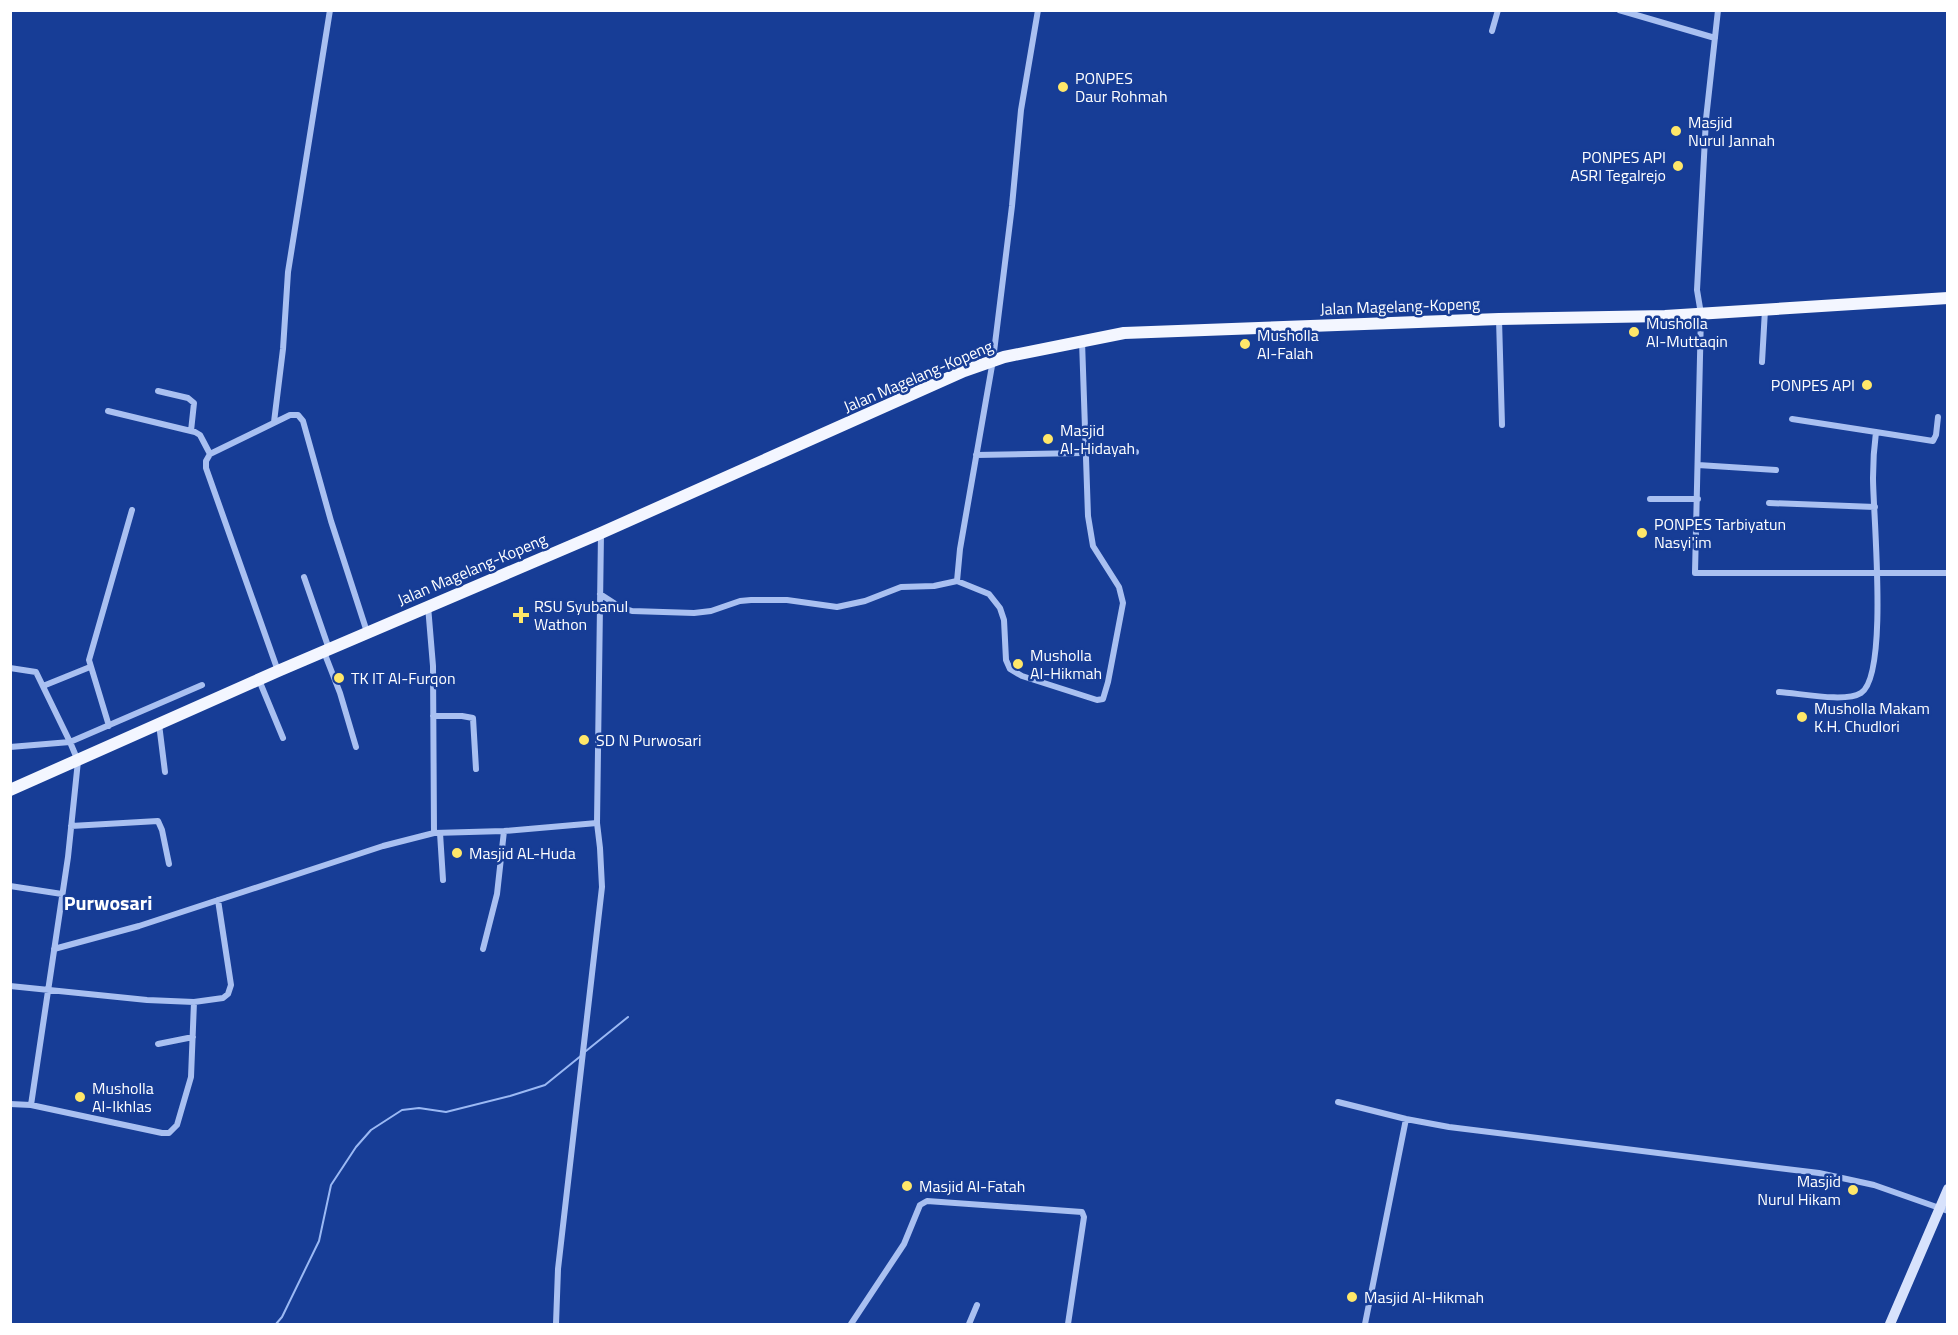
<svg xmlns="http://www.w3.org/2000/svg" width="1958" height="1335" font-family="'Titillium Web',sans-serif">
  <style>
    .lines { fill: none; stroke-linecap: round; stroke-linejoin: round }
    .stream { stroke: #9bb9f4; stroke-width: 2 }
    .street { stroke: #a9c0f1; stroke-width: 6 }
    .secondary { stroke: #d7e2fc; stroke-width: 10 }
    .primary { stroke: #f3f6ff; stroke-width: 12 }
    .poi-dot { fill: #ffe769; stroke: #173d96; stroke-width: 2 }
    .labels { text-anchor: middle; stroke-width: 5; stroke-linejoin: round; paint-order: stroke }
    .poi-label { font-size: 16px; fill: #fff; stroke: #173d96; text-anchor: start }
    .street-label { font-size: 16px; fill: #fff; stroke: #173d96 }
    .quarter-label { font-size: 20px; font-weight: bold; fill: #fff; stroke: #173d96 }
  </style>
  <rect width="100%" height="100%" fill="#173d96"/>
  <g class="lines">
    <path class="stream" d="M586,1051L628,1017
      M276,1324L282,1317L319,1241L331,1185L356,1147L371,1130L402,1110L419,1108L446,1112L510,1096L545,1085L582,1055"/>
    <path class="street" d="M1619,10L1715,38
      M1718,10L1706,119L1697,290L1701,314L1695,573H1948
      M1492,31L1498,10
      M1499,319L1502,425
      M1762,362L1765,310
      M158,391L188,398L194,403L191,431
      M108,411L195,432L200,435L210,454
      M274,422L283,349L288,272L330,10
      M1876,432L1933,441L1936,435L1938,417
      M976,455L1136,452
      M1698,465L1776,470
      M1650,499H1698
      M1769,503L1875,507
      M304,577L329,649
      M957,581L960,549L993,360L1012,206L1021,110L1038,10
      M600,594L620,607L632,611L694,613L711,611L740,601L751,600H787L837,607L865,601L901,587L934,586L957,581L989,594L1000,608L1004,620L1006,660L1010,669L1022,676L1097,700L1103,699L1108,682L1123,603L1119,587L1093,546L1088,516L1082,341
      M428,606L433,666L434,833
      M324,652L340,693L356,747
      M10,668L36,672L70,742L202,685
      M278,671L206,468V461L210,454L290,415H298L303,421L331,521L367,632
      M259,680L283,738
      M43,686L90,667
      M1779,692C1799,693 1845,703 1861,693C1889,675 1873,514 1873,478C1873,462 1874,447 1876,432L1792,419
      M433,716H462L473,718L476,769
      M159,724L165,772
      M109,726L89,660L132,510
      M10,747L70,742L78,761L68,857L31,1105
      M71,826L158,821L162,830L169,864
      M440,833L443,880
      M10,886L62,894
      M54,949L139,926L383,846L434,833L504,831L597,823L601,533
      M483,949L497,894L504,831
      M10,986L147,1000L194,1002L223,998L228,994L231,985L218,900
      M158,1044L193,1037
      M1338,1102L1406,1119L1449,1127L1819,1173L1874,1185L1948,1211
      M10,1104L31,1105L162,1133H169L177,1125L191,1077L194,1002
      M556,1324L558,1269L602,887L600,848L597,823
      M851,1324L904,1244L920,1205L927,1201L1082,1212L1084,1217L1068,1324
      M969,1324L977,1305
      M1365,1324L1406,1119"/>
    <path class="secondary" d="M1890,1324L1948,1189"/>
    <path class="primary" d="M10,790L278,671L601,533L964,371L1004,357L1124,333L1499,319L1665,316L1948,298"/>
  </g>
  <g class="poi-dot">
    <circle cx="1063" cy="87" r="6"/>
    <circle cx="1676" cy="131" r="6"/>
    <circle cx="1678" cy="166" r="6"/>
    <circle cx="1634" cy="332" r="6"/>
    <circle cx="1245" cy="344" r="6"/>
    <circle cx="1867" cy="385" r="6"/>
    <circle cx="1048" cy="439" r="6"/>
    <circle cx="1642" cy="533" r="6"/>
    <path d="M518 606h6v6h6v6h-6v6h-6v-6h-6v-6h6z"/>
    <circle cx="1018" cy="664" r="6"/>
    <circle cx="339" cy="678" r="6"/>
    <circle cx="1802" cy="717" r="6"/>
    <circle cx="584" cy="740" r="6"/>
    <circle cx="457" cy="853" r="6"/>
    <circle cx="80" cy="1097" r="6"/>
    <circle cx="907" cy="1186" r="6"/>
    <circle cx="1853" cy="1190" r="6"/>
    <circle cx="1352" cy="1297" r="6"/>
  </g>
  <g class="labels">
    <g class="poi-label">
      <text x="1075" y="84">PONPES<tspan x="1075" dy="18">Daur Rohmah</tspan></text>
      <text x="1688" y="128">Masjid<tspan x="1688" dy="18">Nurul Jannah</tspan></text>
      <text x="1666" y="163" text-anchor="end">PONPES API<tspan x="1666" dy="18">ASRI Tegalrejo</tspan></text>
      <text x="1646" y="329">Musholla<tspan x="1646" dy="18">Al-Muttaqin</tspan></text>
      <text x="1257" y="341">Musholla<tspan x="1257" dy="18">Al-Falah</tspan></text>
      <text x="1855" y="391" text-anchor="end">PONPES API</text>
      <text x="1060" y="436">Masjid<tspan x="1060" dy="18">Al-Hidayah</tspan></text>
      <text x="1654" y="530">PONPES Tarbiyatun<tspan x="1654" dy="18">Nasyi'im</tspan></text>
      <text x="534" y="612">RSU Syubanul<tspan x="534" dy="18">Wathon</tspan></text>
      <text x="1030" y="661">Musholla<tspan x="1030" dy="18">Al-Hikmah</tspan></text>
      <text x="351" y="684">TK IT Al-Furqon</text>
      <text x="1814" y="714">Musholla Makam<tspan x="1814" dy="18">K.H. Chudlori</tspan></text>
      <text x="596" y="746">SD N Purwosari</text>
      <text x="469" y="859">Masjid AL-Huda</text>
      <text x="92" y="1094">Musholla<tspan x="92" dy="18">Al-Ikhlas</tspan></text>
      <text x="1841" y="1187" text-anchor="end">Masjid<tspan x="1841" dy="18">Nurul Hikam</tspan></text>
      <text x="919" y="1192">Masjid Al-Fatah</text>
      <text x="1364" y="1303">Masjid Al-Hikmah</text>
    </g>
    <g class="street-label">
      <text transform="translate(1400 306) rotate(-2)" y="6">Jalan Magelang-Kopeng</text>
      <text transform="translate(918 376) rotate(-23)" y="6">Jalan Magelang-Kopeng</text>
      <text transform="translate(472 569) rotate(-23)" y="6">Jalan Magelang-Kopeng</text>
    </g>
    <g class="quarter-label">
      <text x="108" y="910">Purwosari</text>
    </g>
  </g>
  <rect width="1958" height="1335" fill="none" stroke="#ffffff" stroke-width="24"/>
</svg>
